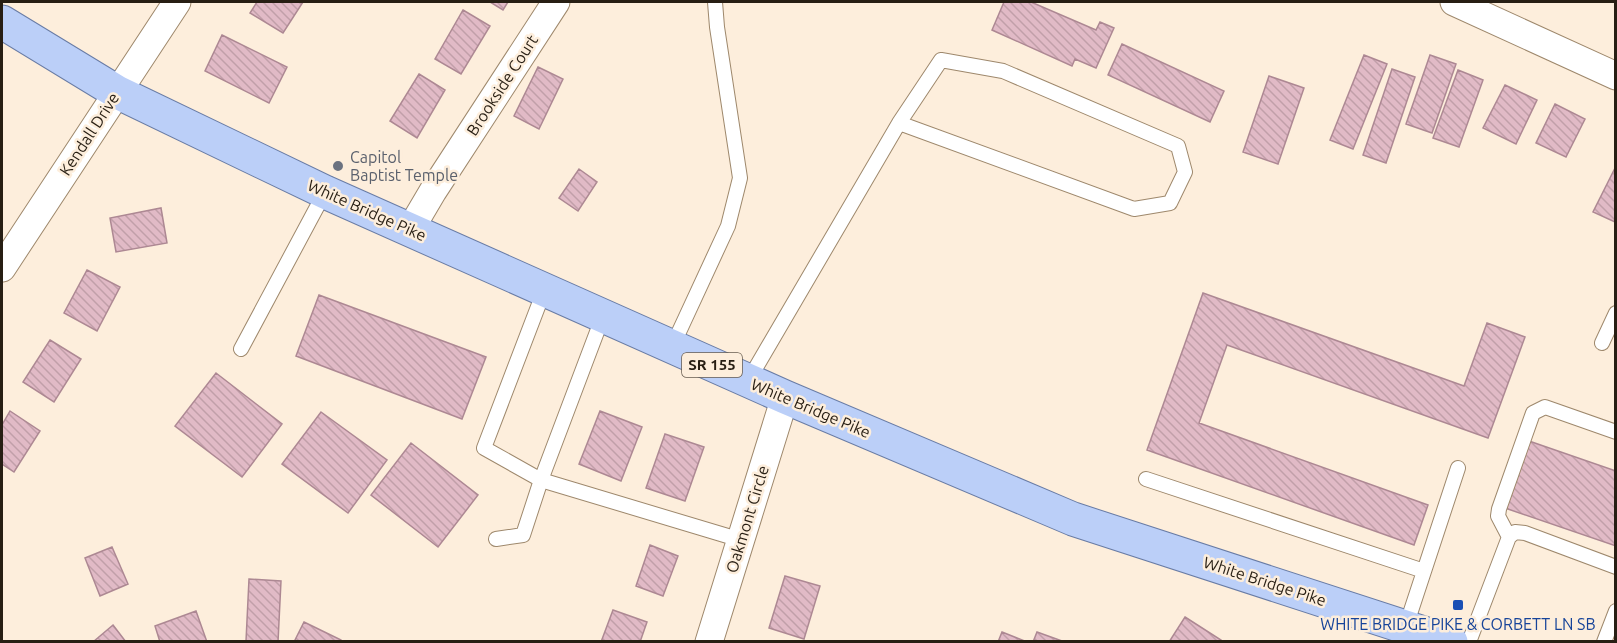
<svg xmlns="http://www.w3.org/2000/svg" width="1617" height="643" font-family="Ubuntu,sans-serif">
  <style>
    .building { fill: url(#building-back-hatch); stroke: #ad8893; stroke-width: 1.5 }
    .lines { fill: none; stroke-linecap: round; stroke-linejoin: round }
    .service-casing { stroke: #9e886c; stroke-width: 16 }
    .minor-casing { stroke: #9e886c; stroke-width: 29 }
    .primary-casing { stroke: #697ca5; stroke-width: 35 }
    .service { stroke: #fff; stroke-width: 14 }
    .minor { stroke: #fff; stroke-width: 27 }
    .primary { stroke: #bbcff8; stroke-width: 33 }
    .worship-dot { fill: #6b7280; stroke: #fdeedc; stroke-width: 2 }
    .transit-dot { fill: #1a4fb4; stroke: #fdeedc; stroke-width: 2 }
    .labels { text-anchor: middle; stroke-width: 5; stroke-linejoin: round; paint-order: stroke }
    .shield { fill: #fdeedc; stroke: #675c4f; stroke-width: 1.5 }
    .shield-label { font-size: 15px; font-weight: bold; fill: #271e13 }
    .street-label { font-size: 16px; fill: #271e13; stroke: #fdeedc }
    .worship-label { font-size: 16px; fill: #5b616d; stroke: #fdeedc; text-anchor: start }
    .transit-label { font-size: 16px; fill: #164399; stroke: #fdeedc }
  </style>
  <defs>
    <pattern id="building-back-hatch" width="6" height="6" patternUnits="userSpaceOnUse" patternTransform="scale(1.5)"><rect width="6" height="6" fill="#e1bac6"/><path d="M-1 5l2 2M0 0l6 6M5-1l2 2" fill="none" stroke="#c19fa9"/></pattern>
  </defs>
  <rect width="100%" height="100%" fill="#fdeedc"/>
  <path class="building" d="M257,2H303L283,33L250,13Z
    M490,2H508L503,10Z
    M1004,2H1031L1096,30L1100,22L1114,28L1096,68L1075,59L1072,66L992,30Z
    M463,10L490,26L461,74L435,59Z
    M222,35L287,67L269,103L205,71Z
    M1122,44L1224,91L1210,122L1108,75Z
    M1364,55L1387,64L1353,149L1330,140Z
    M1430,55L1456,64L1432,133L1406,124Z
    M538,67L563,79L539,129L514,116Z
    M1392,69L1415,77L1386,163L1363,155Z
    M1458,70L1483,80L1459,147L1433,138Z
    M419,74L445,90L417,138L390,121Z
    M1269,76L1304,88L1278,164L1243,152Z
    M1505,85L1537,100L1516,144L1483,128Z
    M1555,104L1585,119L1566,157L1536,143Z
    M1616,166V222H1615L1593,212Z
    M579,169L597,182L578,211L559,198Z
    M161,208L167,243L116,252L110,218Z
    M87,270L120,287L97,331L64,313Z
    M1203,293L1464,386L1487,323L1525,337L1488,438L1227,345L1199,423L1428,505L1414,545L1147,450Z
    M319,295L486,357L462,419L296,356Z
    M50,340L81,359L54,402L23,382Z
    M216,373L282,424L242,477L175,426Z
    M10,411L40,431L14,472L2,464V425Z
    M600,411L642,427L621,481L579,464Z
    M321,412L387,460L348,513L282,464Z
    M665,434L704,447L685,501L646,488Z
    M1529,441L1616,471V546L1505,508Z
    M411,443L478,495L438,547L371,495Z
    M650,545L678,556L663,596L636,586Z
    M112,547L128,584L100,596L85,558Z
    M785,576L820,586L804,639L769,628Z
    M249,579L281,581L278,642L246,641Z
    M613,610L647,622L640,642H601Z
    M196,611L207,642H160L155,626Z
    M1185,617L1221,640L1220,642H1169Z
    M304,622L341,640V642H294Z
    M113,625L126,642H93Z
    M1002,632L1027,642H998Z
    M1037,632L1062,641L1033,642Z"/>
  <g class="lines">
    <defs>
      <path id="service" d="M544,291L484,448L541,480L741,540
        M1602,343L1616,313
        M672,347L728,226L740,178L717,27L715,2
        M241,349L325,192
        M748,381L899,123L941,60L1003,71L1178,146L1185,172L1170,203L1134,209L899,123
        M1146,479L1424,571
        M1509,537L1498,516L1499,509L1533,413L1545,407L1616,432
        M496,539L523,535L541,480L603,316
        M1406,626L1458,468
        M1469,642L1509,537L1515,532L1525,533L1616,567
        M1604,642L1616,611"/>
      <path id="minor" d="M1454,2L1616,76
        M410,230L433,191L556,2
        M2,268L177,2
        M709,642L785,397"/>
      <path id="primary" d="M2,22L117,92L325,192L785,397L1073,519L1451,642"/>
    </defs>
    <use href="#service" class="service-casing"/>
    <use href="#minor" class="minor-casing"/>
    <use href="#primary" class="primary-casing"/>
    <use href="#service" class="service"/>
    <use href="#minor" class="minor"/>
    <use href="#primary" class="primary"/>
  </g>
  <circle class="worship-dot" cx="338" cy="166" r="6"/>
  <rect class="transit-dot" x="1452" y="599" width="12" height="12" rx="3"/>
  <g class="labels">
    <rect class="shield" x="682" y="353" width="60" height="24" rx="4.5"/>
    <g class="shield-label">
      <text x="712" y="370">SR 155</text>
    </g>
    <g class="street-label">
      <text transform="translate(502 85) rotate(-57)" y="6">Brookside Court</text>
      <text transform="translate(89 134) rotate(-57)" y="6">Kendall Drive</text>
      <text transform="translate(367 210) rotate(24)" y="6">White Bridge Pike</text>
      <text transform="translate(811 408) rotate(23)" y="6">White Bridge Pike</text>
      <text transform="translate(747 519) rotate(-73)" y="6">Oakmont Circle</text>
      <text transform="translate(1265 581) rotate(18)" y="6">White Bridge Pike</text>
    </g>
    <g class="worship-label">
      <text x="350" y="163">Capitol<tspan x="350" dy="18">Baptist Temple</tspan></text>
    </g>
    <g class="transit-label">
      <text x="1458" y="630">WHITE BRIDGE PIKE &amp; CORBETT LN SB</text>
    </g>
  </g>
  <rect width="1617" height="643" fill="none" stroke="#271e13" stroke-width="6"/>
</svg>
